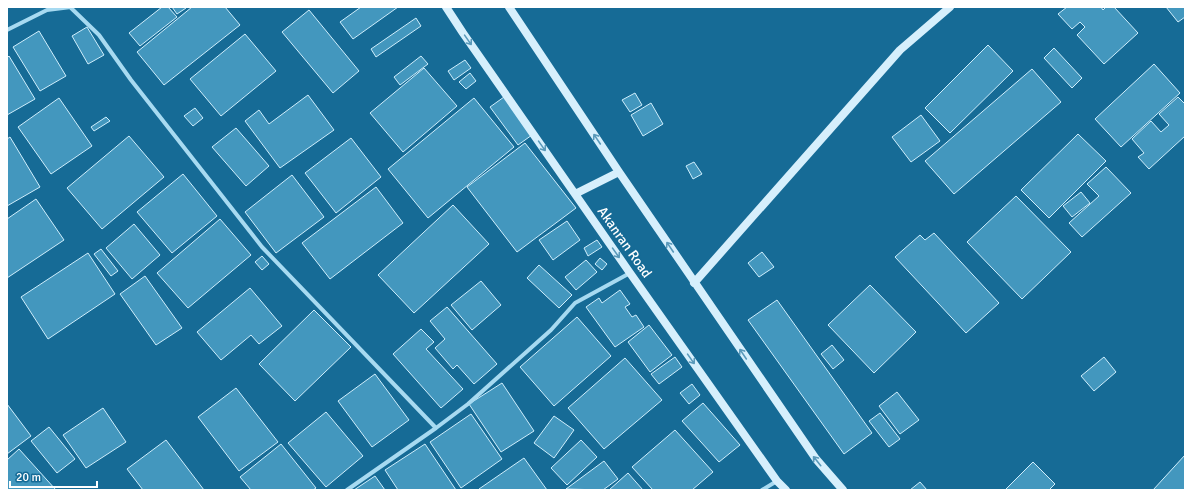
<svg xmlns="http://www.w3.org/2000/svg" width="1192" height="497" font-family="Signika,sans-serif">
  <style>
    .building { fill: #4397be; stroke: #cfeefc }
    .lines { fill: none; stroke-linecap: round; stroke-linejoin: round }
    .street { stroke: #a7daf1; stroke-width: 4 }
    .secondary { stroke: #d6effc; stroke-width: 8 }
    .oneway { stroke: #5999ba }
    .labels { text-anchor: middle; stroke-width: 3.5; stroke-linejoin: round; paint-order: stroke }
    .street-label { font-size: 14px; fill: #fff; stroke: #166b96 }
  </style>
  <rect width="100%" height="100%" fill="#166b96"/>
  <path class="building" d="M162,7H168L177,17L140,46L129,33Z
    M172,7H185L186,8L177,14Z
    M192,7H225L240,25L164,85L137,52Z
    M361,7H398L353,39L340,22Z
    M1067,7H1101L1103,10L1106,7H1114L1138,33L1104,64L1077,35L1085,27L1080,22L1072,29L1058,14Z
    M1166,7H1185V17L1178,22Z
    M309,10L359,71L333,93L282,32Z
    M416,18L421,26L376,57L371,49Z
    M87,27L104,55L88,64L72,36Z
    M39,31L66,76L40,91L13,47Z
    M245,34L276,71L221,116L190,79Z
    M988,45L1013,71L950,133L925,108Z
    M1054,48L1082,78L1072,88L1044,58Z
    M9,56L35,99L7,115V58Z
    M421,56L428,64L400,85L394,77Z
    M465,60L471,68L454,80L448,71Z
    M1154,64L1180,93L1121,147L1095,119Z
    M424,68L457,106L403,152L370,113Z
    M1032,69L1061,102L954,194L925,161Z
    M470,73L476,81L466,89L459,82Z
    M635,93L642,105L630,112L622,100Z
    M308,95L334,130L280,168L245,121L259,110L269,124Z
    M504,97L532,135L518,145L490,107Z
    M1178,97L1185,104V136L1149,169L1138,157L1144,153L1132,139L1151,121L1161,132L1169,125L1159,114Z
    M59,98L92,146L51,174L18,127Z
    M474,98L514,147L428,218L388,169Z
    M651,103L663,124L643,136L631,115Z
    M195,108L203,118L193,126L184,116Z
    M921,115L940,141L911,162L892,137Z
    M106,117L110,121L94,131L91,127Z
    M236,128L269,166L246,186L212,147Z
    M1078,134L1106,161L1049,218L1021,190Z
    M129,136L164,177L102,229L67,188Z
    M10,137L40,187L7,206V139Z
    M351,138L381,177L336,213L305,173Z
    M525,143L576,208L517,252L467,187Z
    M694,162L702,174L693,179L686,166Z
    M1106,167L1131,193L1082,237L1069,223L1099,196L1087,184Z
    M183,174L217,216L172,253L137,212Z
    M292,175L324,217L276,253L245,212Z
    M376,187L403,223L330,279L302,243Z
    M1081,192L1090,203L1072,217L1063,206Z
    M1016,196L1071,252L1022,299L967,242Z
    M36,199L64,240L7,278V219Z
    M453,205L489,244L414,313L378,275Z
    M220,219L251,255L188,308L157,273Z
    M567,221L580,240L553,260L539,240Z
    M134,224L160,255L132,279L106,248Z
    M934,233L999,303L966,333L895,257L920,235L925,240Z
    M597,240L602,247L588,256L584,248Z
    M101,249L118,271L111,276L94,254Z
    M762,252L774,267L759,277L748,263Z
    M88,253L115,294L48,339L21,297Z
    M262,256L269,264L262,270L255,262Z
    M600,258L607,264L602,270L595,264Z
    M586,260L597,272L576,290L565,277Z
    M539,265L572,295L559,308L527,278Z
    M145,276L182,328L156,345L120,294Z
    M481,281L501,305L472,330L451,305Z
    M870,285L916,332L874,373L828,325Z
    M250,288L282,326L259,344L251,335L221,360L197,332Z
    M620,290L630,304L625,307L632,317L636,315L644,327L615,347L586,307L599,298L602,303Z
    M777,300L872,433L844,454L748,320Z
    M447,307L497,364L474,384L457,365L453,369L435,348L445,339L430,321Z
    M314,310L351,347L295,401L259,364Z
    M577,317L611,356L554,406L520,367Z
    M649,325L672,355L650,372L628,342Z
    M421,329L434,342L426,349L463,389L441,408L393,354Z
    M832,345L844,360L833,369L821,354Z
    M675,357L682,367L659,384L651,374Z
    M1104,357L1116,372L1094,391L1081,376Z
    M625,358L662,400L604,449L568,408Z
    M375,374L409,420L372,447L338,401Z
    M502,383L534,431L501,452L469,404Z
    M692,384L700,395L689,404L680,393Z
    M236,388L278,442L239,471L198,417Z
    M897,392L919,420L900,434L879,406Z
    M703,403L740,445L719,462L682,421Z
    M7,404L31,436L7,454Z
    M103,408L126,442L86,468L63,435Z
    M326,412L363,456L326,487L288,443Z
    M880,413L900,439L889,447L869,421Z
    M471,414L502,459L461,488L430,442Z
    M554,416L574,430L554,458L534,443Z
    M49,427L75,459L57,473L31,441Z
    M675,430L713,472L692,490H653L632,467Z
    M166,440L204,490H143L127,469Z
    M581,440L597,457L567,485L551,468Z
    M281,444L316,488L313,490H251L240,477Z
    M425,444L456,490H398L385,470Z
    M19,449L56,490H7V460Z
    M1185,455V490H1153Z
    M524,458L547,490H480L479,489Z
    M604,461L618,479L603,490L566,489Z
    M1033,462L1055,484L1049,490H1005Z
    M628,473L643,490H609Z
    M375,476L385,490H354Z
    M920,482L927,490H910Z"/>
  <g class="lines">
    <path class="street" d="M70,7L99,35L131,80L262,247L436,428
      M7,30L47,10L71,7
      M347,490L436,428L468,404L551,330L575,303L630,273
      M762,490L777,481"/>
    <path class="secondary" d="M446,7L463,33L630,273L777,481L786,490
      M509,7L619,172L816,459L843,490
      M575,194L619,172
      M694,283L900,50L950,7"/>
  </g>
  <defs><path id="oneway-shaft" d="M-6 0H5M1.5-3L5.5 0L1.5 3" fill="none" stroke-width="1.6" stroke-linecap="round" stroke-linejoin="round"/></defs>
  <g class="oneway">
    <use href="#oneway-shaft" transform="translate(468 40) rotate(55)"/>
    <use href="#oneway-shaft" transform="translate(597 139) rotate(-124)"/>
    <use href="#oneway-shaft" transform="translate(542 146) rotate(55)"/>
    <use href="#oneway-shaft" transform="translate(670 247) rotate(-124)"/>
    <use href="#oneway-shaft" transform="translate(616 253) rotate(55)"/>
    <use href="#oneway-shaft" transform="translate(743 354) rotate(-124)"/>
    <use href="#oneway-shaft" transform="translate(691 359) rotate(55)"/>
    <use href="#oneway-shaft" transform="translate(817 461) rotate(-129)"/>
  </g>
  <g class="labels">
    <g class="street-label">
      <text transform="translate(625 242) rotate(55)" y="5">Akanran Road</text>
    </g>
  </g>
  <rect width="1192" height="497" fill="none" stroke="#ffffff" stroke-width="16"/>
  <path d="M10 481v6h87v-6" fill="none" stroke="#ffffff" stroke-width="2"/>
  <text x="16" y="481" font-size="12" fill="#ffffff" stroke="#166b96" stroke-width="3" paint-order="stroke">20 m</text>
</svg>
